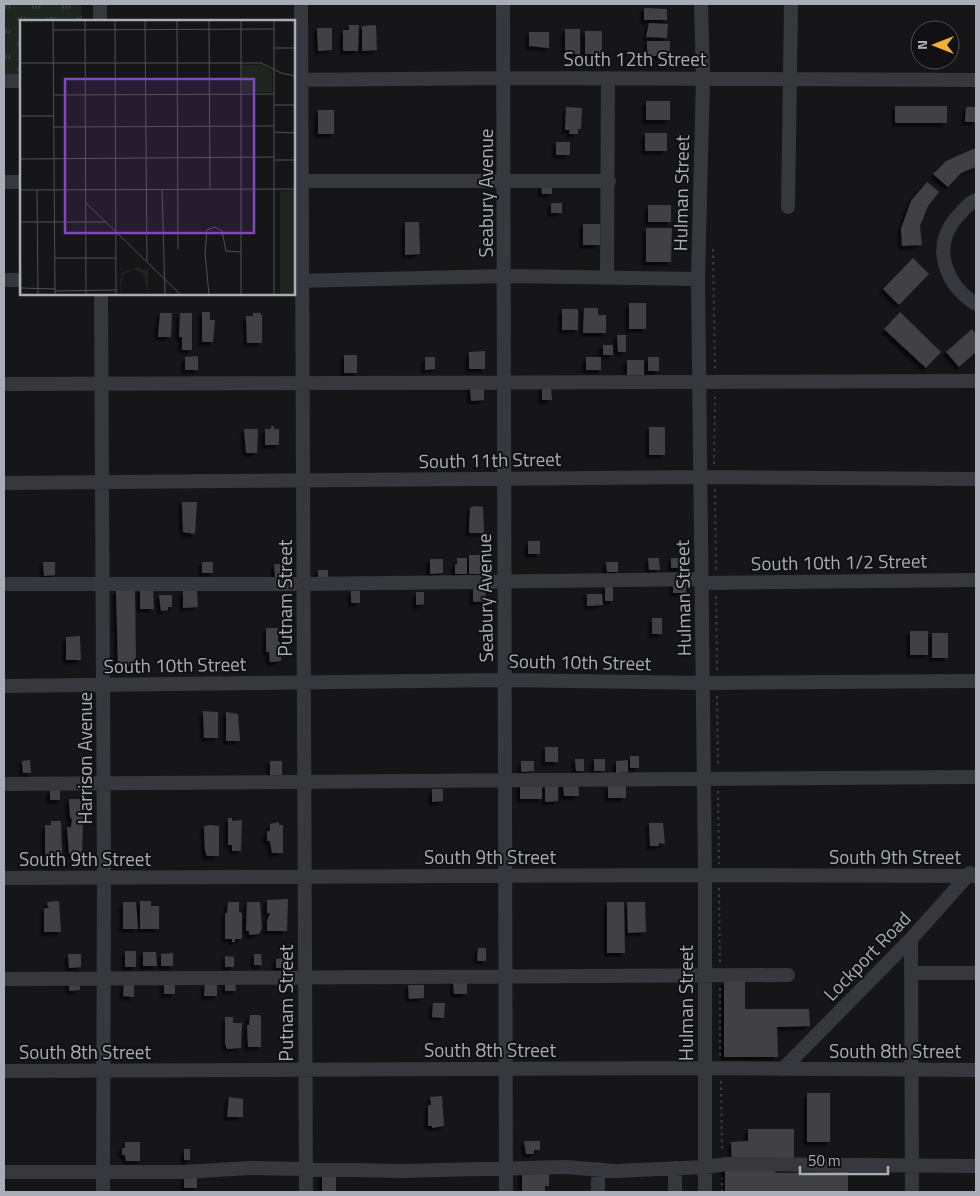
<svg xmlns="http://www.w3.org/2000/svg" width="980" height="1196" font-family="'Titillium Web',sans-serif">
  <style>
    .grass { fill: url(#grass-tufts) }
    .building { fill: #404145; filter: url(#shadow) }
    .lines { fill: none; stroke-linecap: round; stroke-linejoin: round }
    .path { stroke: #3d3f44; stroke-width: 2; stroke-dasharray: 2.5 4; stroke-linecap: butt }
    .minor { stroke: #37383d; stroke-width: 14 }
    .labels { text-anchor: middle; stroke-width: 4; stroke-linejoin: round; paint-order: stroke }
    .street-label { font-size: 19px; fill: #a8adb8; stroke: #111113 }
    .inset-road { fill: none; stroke: #505258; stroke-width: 1 }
    .view { fill: #8446be; fill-opacity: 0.15; stroke: #8446be; stroke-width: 2.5 }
    .inset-edge { fill: none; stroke: #a8adb8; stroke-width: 2.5 }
  </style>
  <defs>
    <pattern id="grass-tufts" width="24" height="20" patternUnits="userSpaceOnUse" patternTransform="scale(1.25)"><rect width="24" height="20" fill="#1e261f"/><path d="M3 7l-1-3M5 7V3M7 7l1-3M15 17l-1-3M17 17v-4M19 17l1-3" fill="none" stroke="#3c433d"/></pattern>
    <filter id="shadow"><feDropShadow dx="-3.5" dy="3.5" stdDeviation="1" flood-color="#0009"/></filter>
  </defs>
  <rect width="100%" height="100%" fill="#161618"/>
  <path class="grass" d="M4,4H81L82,21H21V74L4,75Z"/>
  <path class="building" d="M644,8L667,9V20H644Z
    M649,23L668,24L667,38L646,37Z
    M349,25H359L358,51H343V30H349Z
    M376,25L377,50L362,51V26Z
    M317,28H332V50L318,51Z
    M565,29H580V54H565Z
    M585,31H602V54H585Z
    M529,32H549V48L529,46Z
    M647,41H670V56H647Z
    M646,101H670V120H646Z
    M895,106H947V123H895Z
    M566,107L582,108L581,129H578V134H569L570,130H565Z
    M966,107H976V122H965Z
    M318,110H334V134H318Z
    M645,133H667V151H645Z
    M556,142H570V155H556Z
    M973,149H976V167L961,173L948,187L933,174L946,161Z
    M927,182L939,192L928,206L920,226L922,245L902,246L901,229L911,201Z
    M541,183H552V194H542Z
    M551,203H562V213H551Z
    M648,205H671V222H648Z
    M405,222H419L420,254L405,255Z
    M583,224H600V245H583Z
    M646,228H672L671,262H646Z
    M913,258L929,274L899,305L883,289Z
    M629,303H646V329H629Z
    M584,308H598V315H606V333H583Z
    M562,309H578V330H562Z
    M202,312H210V320H215L213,342H202Z
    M900,312L941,352L926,368L884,329Z
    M160,313H172L171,337H158Z
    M180,313H192V350H182V337H179Z
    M253,313H260L262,316V343H247L246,316H253Z
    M972,329L976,334V352L959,367L946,352Z
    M617,335H626V352H618Z
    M603,345H613V355H603Z
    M485,351V369H469V352Z
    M344,355H357V373H344Z
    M198,356V370H185V357Z
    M425,357H435V369L425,370Z
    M586,357H601V370H586Z
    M648,357H659V371H648Z
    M627,360H644V375H627Z
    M484,383V400L471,401L470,384Z
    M542,386H551L552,400H542Z
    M271,426H274V429H279V445H265V429H271Z
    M649,427H665V455H649Z
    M244,429H258L257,453H246Z
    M182,502H197L195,534L183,532Z
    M474,506L483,507L484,533H469L470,508Z
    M528,541H540V554H528Z
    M469,555H486V574H469Z
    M457,558H467V574H455V564H457Z
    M648,558H659L660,570H649Z
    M671,558H681V568H671Z
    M430,559H443V573L430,574Z
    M43,562H55V575L44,576Z
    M202,562H213V573H202Z
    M606,562H618V572H607Z
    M274,564H287V577H275Z
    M318,570H328V577H318Z
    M673,583H686V593H673Z
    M605,586H613V601H605Z
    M485,587L486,601L473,602V588Z
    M140,588H153L154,609H140Z
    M116,591H135L136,666H118Z
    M183,591H197L198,607L183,608Z
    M351,591H360V603H351Z
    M416,592H424V604L416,605Z
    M587,594H602L603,605L587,606Z
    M159,595H172V607H168V610L161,611Z
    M652,618H662V634H652Z
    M266,628H278V642H282L281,661L270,662L269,652H266Z
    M910,631H928V655H910Z
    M932,633H948V658H932Z
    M80,636L81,660H66V637Z
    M203,711L218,712V738H204Z
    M226,712L238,714L240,741H226Z
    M545,747H558V762H545Z
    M630,756H639V768H630Z
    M575,759H584V771H576Z
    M594,759H605V771H594Z
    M30,760L31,773H23L22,761Z
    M628,760V772L616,773V761Z
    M270,761H282V775H270Z
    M521,761H534V771L521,772Z
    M558,783V801L545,802V784Z
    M563,783H578L579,796H564Z
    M520,784H542V799H520Z
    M608,786H626V798H608Z
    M50,789H60V800H50Z
    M432,789H443V801L432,802Z
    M69,799H84L85,817H81L83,819L82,854H69L67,827H71L72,819L70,817Z
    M228,818H232V821L242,820L241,851H232V845H228Z
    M51,821H61L62,853L45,854V825H51Z
    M279,822V825H283V853H272L270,841H267V831H270V824Z
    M649,823H663L665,844L659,843V846H650Z
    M211,825L219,826V856H207L205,851L204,826Z
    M288,899L287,931H267V921L270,913H267V900Z
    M59,901L61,932H44V908H51L48,907L47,902Z
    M140,901H151V906H159V929H140Z
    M123,902H136L138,929H123Z
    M228,902H239V912L242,913V939H235V942H232V939H225V913H227Z
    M247,902H260L262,929L259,934L249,935V931H246Z
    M607,902H624L625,953H607Z
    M627,902H645L646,932L628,933Z
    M478,948H486V961H477Z
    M125,951H136V967H125Z
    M143,952H156L157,966H143Z
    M173,953V966H161V954Z
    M68,954H81V967L69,968Z
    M254,954H261L262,965H254Z
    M225,956L234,957V967H225Z
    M287,958V968H276V959Z
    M225,980H235L236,991H225Z
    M467,980V994H454L453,981Z
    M69,981H80V990L69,991Z
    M724,981H745V1009H809L810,1026L777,1027L778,1057H724Z
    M164,982H175V994H164Z
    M124,984H134V997L123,996Z
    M205,984H217V996H204Z
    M408,985H424V998L409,999Z
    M433,1003H445L444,1018L432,1017Z
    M250,1015H260L261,1018V1047H248L247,1025H249Z
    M225,1017H233V1023H242L241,1048L227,1049L225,1043Z
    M807,1093H830V1142H807Z
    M442,1096L444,1126L432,1128V1126H428V1105H431L430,1097Z
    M229,1097L243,1099V1117H227Z
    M748,1129H794V1158L732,1159L731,1142L748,1141Z
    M524,1141H540V1150H534V1154H526Z
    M125,1142H140V1161H126L125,1155H122V1148H125Z
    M184,1149H190V1160H184Z
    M725,1167H775V1173L848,1172V1192H725Z
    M522,1170L549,1172V1186H545V1192H522Z
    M322,1172H336V1192H322Z
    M184,1176H197V1188H184Z"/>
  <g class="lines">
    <path class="path" d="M713,249L715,369
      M714,464L715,394
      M715,489L716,571
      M716,596L717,671
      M717,696L718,766
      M718,791L719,864
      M719,888L720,964
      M720,988V1056
      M721,1081L722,1151
      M722,1192V1178"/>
    <path class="minor" d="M100,4V21
      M301,4L306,1192
      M503,4L506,1192
      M701,4L703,78L698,279L705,875V1192
      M294,80L505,78L976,80
      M4,81H21
      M294,181H609
      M4,182H21
      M976,200C967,204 963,211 956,218C931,248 946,285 976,304
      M788,207L791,4
      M607,277L608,78
      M4,280H21
      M294,281L504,276L698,279
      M101,294L104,877L103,1192
      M4,384L976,381
      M4,483L701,477L976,479
      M702,583L976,580
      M4,584H304L702,579
      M4,686L505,680L703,683L976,681
      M4,784L976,777
      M4,878L705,875L976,876
      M911,939L912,1192
      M911,973H976
      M4,979L788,975
      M783,1069L911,939L970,873
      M4,1071L705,1068L976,1070
      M675,1168V1192
      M4,1172H184L250,1168L402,1171L565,1167L616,1171L705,1167L727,1164L976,1166
      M598,1192V1169"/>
  </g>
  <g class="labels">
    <g class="street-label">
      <text x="635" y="66">South 12th Street</text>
      <text transform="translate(486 193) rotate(-90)" y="7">Seabury Avenue</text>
      <text transform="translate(681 193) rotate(-89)" y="7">Hulman Street</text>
      <text transform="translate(490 460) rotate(-1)" y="7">South 11th Street</text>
      <text transform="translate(839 562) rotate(-1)" y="7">South 10th 1/2 Street</text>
      <text transform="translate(285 598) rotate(-90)" y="7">Putnam Street</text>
      <text transform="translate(485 598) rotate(-91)" y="7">Seabury Avenue</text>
      <text transform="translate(683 598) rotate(-91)" y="7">Hulman Street</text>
      <text transform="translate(580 662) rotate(1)" y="7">South 10th Street</text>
      <text transform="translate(175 665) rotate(-1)" y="7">South 10th Street</text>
      <text transform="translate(85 758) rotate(-90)" y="7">Harrison Avenue</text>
      <text x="490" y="864">South 9th Street</text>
      <text x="895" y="864">South 9th Street</text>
      <text x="85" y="866">South 9th Street</text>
      <text transform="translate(867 956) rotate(-46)" y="7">Lockport Road</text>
      <text transform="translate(286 1003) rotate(-90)" y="7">Putnam Street</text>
      <text transform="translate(686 1003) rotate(-90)" y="7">Hulman Street</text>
      <text x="490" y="1057">South 8th Street</text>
      <text x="895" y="1058">South 8th Street</text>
      <text x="85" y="1059">South 8th Street</text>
    </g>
  </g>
  <g transform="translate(20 20)">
    <rect width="275" height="275" fill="#161618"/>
    <path d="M222,45H242L252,51V72H222ZM260,171H275V275H260Z" fill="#1e261f"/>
    <path d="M117,247L125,251L128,248V275L124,254L114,249L103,254L100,275L101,253Z" fill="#1e261f"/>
    <path class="inset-road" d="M33,0L35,275M65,0L66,275M95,0L96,275M125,0L127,241M157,0L158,229M189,0L190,169M221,0V275M255,0L275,1M33,10L254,9M254,28H275M0,43H241L261,53L275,56M34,75L254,74M254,85H275M0,96H34M34,107L254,106M254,112L275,113M0,139L254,137M254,140H275M142,169L145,275M0,170L275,169M17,170L18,275M0,177L1,275M65,182L161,275M1,202H86M35,238H96M1,268L35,269M35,271L96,270M189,275L185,233L187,210L195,207L202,211L206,231L221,232M254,275V0"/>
    <path class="view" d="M45,59H234V213H45Z"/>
    <rect width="275" height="275" class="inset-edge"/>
  </g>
  <rect width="980" height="1196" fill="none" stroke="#a8adb8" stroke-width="10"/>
  <g transform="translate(935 45) rotate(270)"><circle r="24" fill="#111113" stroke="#4d4f55"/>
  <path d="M0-4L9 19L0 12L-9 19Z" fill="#f2b134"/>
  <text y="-8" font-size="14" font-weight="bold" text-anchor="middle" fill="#a8adb8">N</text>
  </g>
  <path d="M800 1166v8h88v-8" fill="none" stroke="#a8adb8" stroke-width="2.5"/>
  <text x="808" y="1166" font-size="15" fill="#a8adb8" stroke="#111113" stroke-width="4" paint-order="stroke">50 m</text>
</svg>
